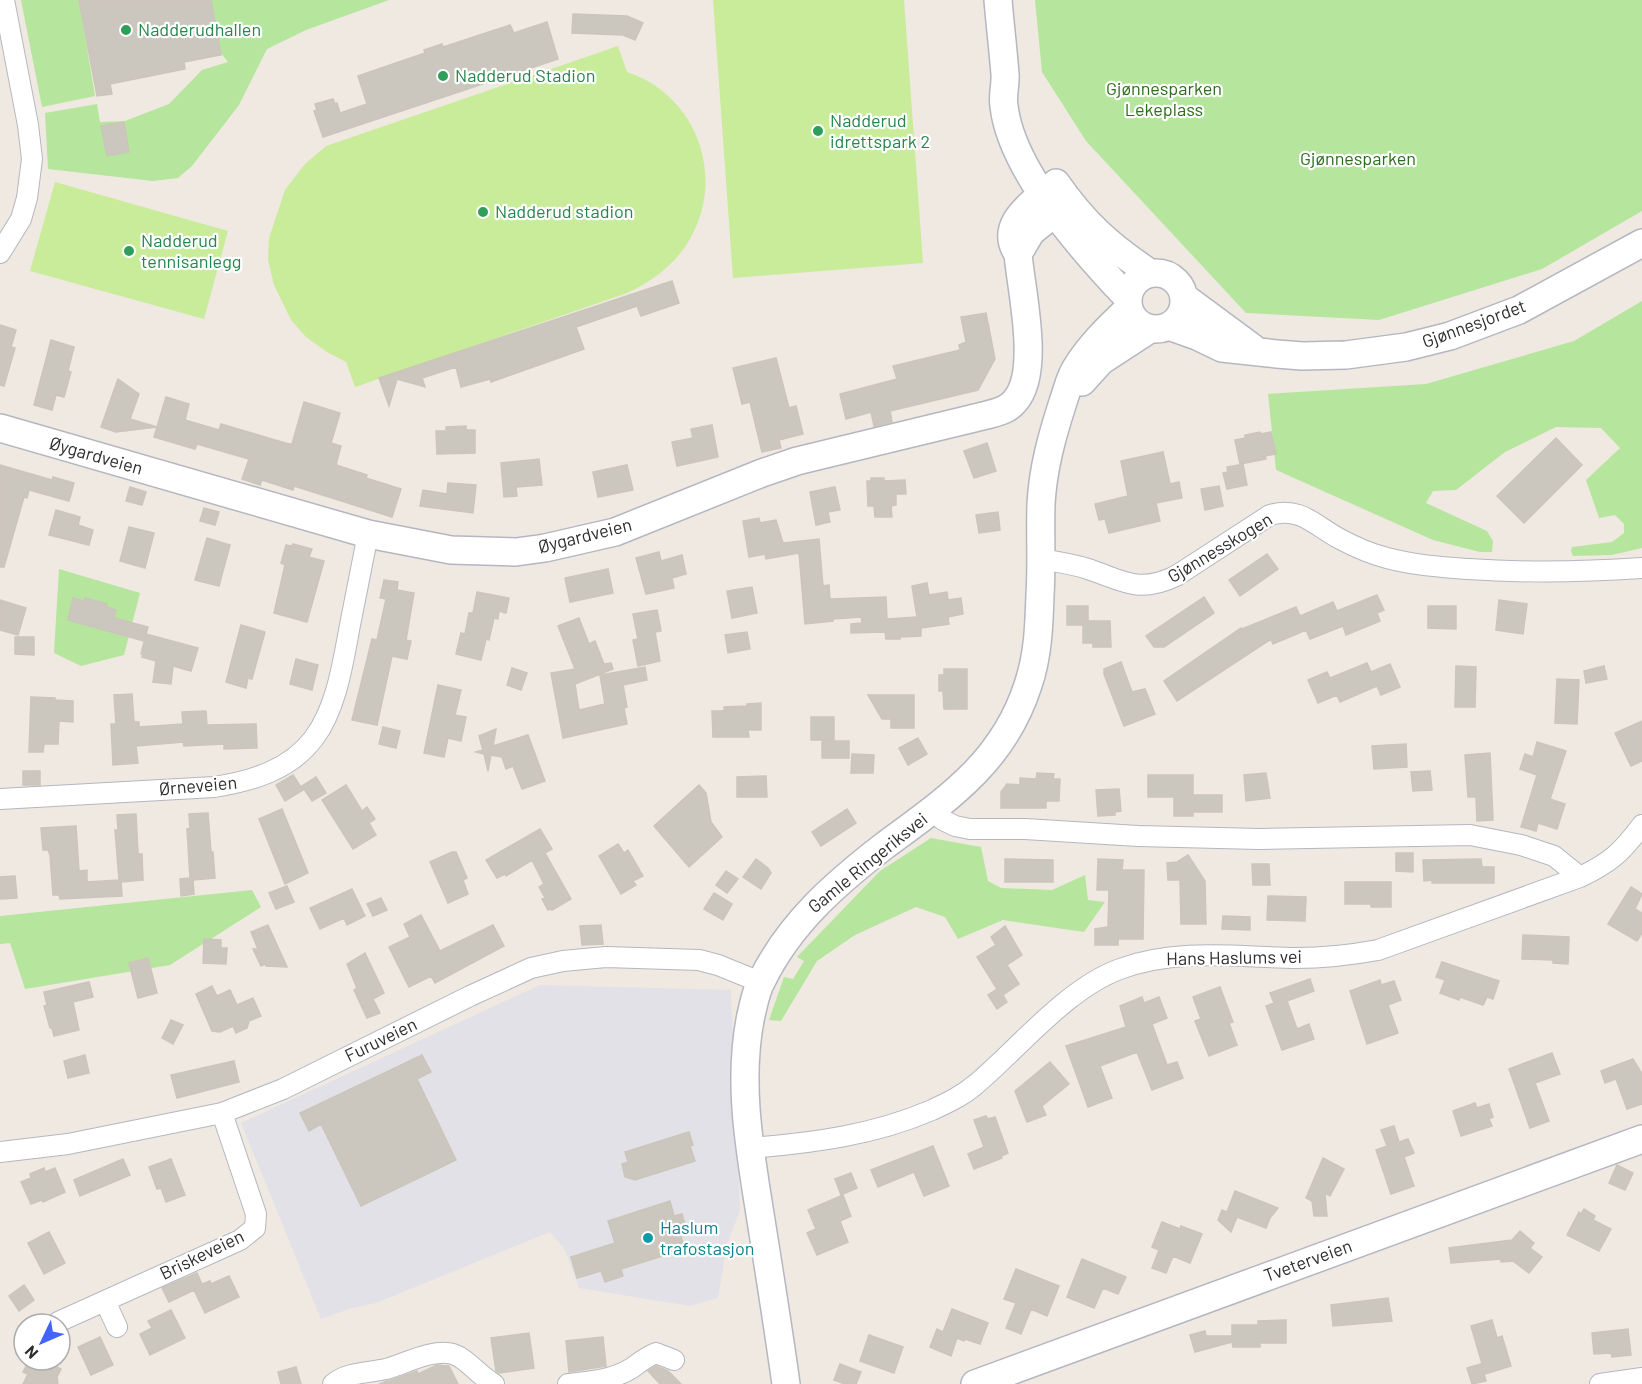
<svg xmlns="http://www.w3.org/2000/svg" width="1642" height="1384" font-family="Barlow,sans-serif">
  <style>
    .industrial { fill: #e3e1e8 }
    .green { fill: #b6e59e }
    .pitch { fill: #c9ec9a }
    .building { fill: #cbc7bf; stroke: #cbc5ba; stroke-width: 1.5 }
    .lines { fill: none; stroke-linecap: round; stroke-linejoin: round }
    .street-casing { stroke: #b4b7c1; stroke-width: 22 }
    .secondary-casing { stroke: #b4b7c1; stroke-width: 30 }
    .street { stroke: #fff; stroke-width: 20 }
    .secondary { stroke: #fff; stroke-width: 27 }
    .leisure-dot { fill: #2e9e5b; stroke: #fff; stroke-width: 2 }
    .culture-dot { fill: #0f9aa8; stroke: #fff; stroke-width: 2 }
    .labels { text-anchor: middle; stroke-width: 4.5; stroke-linejoin: round; paint-order: stroke }
    .leisure-label { font-size: 18px; fill: #27864d; stroke: #fff; text-anchor: start }
    .park-label { font-size: 18px; fill: #2c6e1b; stroke: #fff }
    .street-label { font-size: 18px; fill: #2e2e2e; stroke: #fff }
    .culture-label { font-size: 18px; fill: #0d838f; stroke: #fff; text-anchor: start }
  </style>
  <rect width="100%" height="100%" fill="#efe9e1"/>
  <path class="industrial" d="M540,985L731,990L740,1211L727,1244L718,1298L690,1306L579,1288L565,1250L550,1232L376,1303L352,1308L321,1319L241,1123Z"/>
  <path class="green" d="M21,0H79L95,96L42,107Z
    M211,0H389L306,30L267,49L239,105L192,166L178,178L153,181L48,169L45,113L97,104L100,122L125,121L169,104L202,70L228,62L221,53Z
    M1035,0H1642V211L1542,269L1379,320L1246,313L1086,141L1042,72Z
    M1642,301V548L1612,555L1573,556L1571,551L1572,547L1612,542L1624,533V524L1615,515L1599,518L1586,480L1620,448L1601,428L1556,427L1505,452L1456,490L1433,491L1426,503L1487,531L1493,541L1492,552H1480L1433,540L1276,470L1268,394L1426,384L1574,341Z
    M59,569L140,593L124,655L81,666L54,653Z
    M931,838L981,847L988,881L1001,888L1052,890L1085,875L1088,900L1105,902L1084,932L1003,920L958,939L945,917L916,907L855,935L817,961L781,1021L769,1020L784,977L793,979L804,961L797,957L880,871Z
    M252,890L261,907L170,965L25,989L10,943L0,944V916Z"/>
  <path class="pitch" d="M713,0H904L923,263L733,278Z
    M618,46L627,72C695,94 726,174 691,237C677,263 653,281 627,293L355,387L346,362L327,352L306,337L291,320L274,285L268,260L269,238L285,190L305,164L326,146Z
    M55,182L228,231L204,319L30,271Z"/>
  <path class="building" d="M79,0H211L221,55L184,62L185,69L110,84L112,94L97,96Z
    M573,14L627,16L643,23L635,40L623,35L572,33Z
    M547,22L558,59L323,137L314,111L317,110L315,104L333,99L335,104L337,103L340,113L367,104L358,76L425,53L424,50L442,44L443,47L510,25L514,33Z
    M124,122L129,152L107,156L101,126Z
    M672,281L679,303L641,316L637,306L576,327L584,349L491,382L490,379L461,387L456,367L422,378L425,387L397,379L389,406L379,378Z
    M986,313L995,359L978,390L890,411L892,422L874,426L871,412L846,419L840,394L897,379L893,366L960,350L959,345L966,342L961,317Z
    M0,325L16,330L11,347L15,348L4,386L0,385Z
    M51,340L74,347L68,371L71,372L64,397L56,395L52,410L34,405Z
    M776,358L789,408L796,406L803,434L779,440L781,448L762,452L750,402L742,404L733,368Z
    M118,379L139,394L130,419L157,427L166,397L189,404L185,420L219,430L221,424L289,444H292L304,402L340,413L331,443L341,446L336,465L367,475L366,478L401,489L392,517L294,486L293,490L262,480L260,485L242,479L249,459L197,444L195,449L154,437L157,427L116,432L101,427Z
    M712,425L718,457L677,466L672,442L693,438L691,429Z
    M466,426V430H475V453L437,454L436,431H446V427Z
    M1260,432L1261,434L1271,432L1276,454L1265,456L1266,459L1240,464L1235,440L1245,438V435Z
    M1556,438L1582,465L1524,523L1497,496Z
    M987,443L996,471L974,478L964,451Z
    M1163,452L1170,484L1179,482L1182,498L1156,503L1160,521L1109,533L1105,519L1099,520L1095,504L1128,496L1121,461Z
    M539,459L542,485L516,487L517,496L504,497L501,463Z
    M1243,464L1247,485L1227,489L1223,473L1228,472L1227,467Z
    M0,465L52,480L53,477L74,483L69,501L29,490L27,498L24,497L4,567H0Z
    M627,465L633,490L598,497L593,472Z
    M871,478H884V481L905,480L906,494H896V505L891,506L892,517H875L874,506H868L867,481H871Z
    M448,483L476,485L473,513L420,506L423,490L447,494Z
    M1219,486L1223,506L1205,510L1201,489Z
    M130,487L146,492L142,505L126,501Z
    M835,487L840,510L828,512L830,522L816,525L810,492Z
    M204,508L219,512L215,525L200,521Z
    M56,510L80,517L78,525L93,530L89,545L49,535Z
    M998,512L1000,530L979,533L976,515Z
    M759,518L760,523L776,520L783,543L819,539L823,586L829,585L830,599L886,597L887,619L917,617L912,586L927,583L929,595L947,592L948,600L961,598L963,614L948,617L949,624L921,628V636L900,637V639H886L885,632L851,633V624L862,623L861,617L833,619V621L805,624L799,553L766,559L765,554L749,557L743,521Z
    M129,527L154,533L145,568L120,561Z
    M207,538L230,545L219,586L195,580Z
    M293,544L312,549L309,557L324,561L307,622L274,613L285,565L281,563L286,545L292,546Z
    M659,552L661,561L682,555L686,574L672,578L674,588L646,594L636,558Z
    M1267,554L1278,569L1240,596L1229,580Z
    M608,569L613,593L570,602L565,578Z
    M384,580L398,582L397,590L414,593L406,640L411,641L407,659L392,656L377,725L352,720L372,639L377,640L386,599L380,598Z
    M752,587L757,613L732,618L727,591Z
    M477,592L509,598L506,613L499,611L498,619L494,618L489,640L486,639L481,660L456,654L461,633L465,634L469,613H473Z
    M1377,595L1384,610L1377,613L1380,621L1346,635L1343,626L1310,639L1306,630L1273,644L1271,639L1177,701L1164,681L1241,628L1242,629L1296,607L1300,616L1333,602L1337,611Z
    M1204,597L1214,613L1164,647H1154L1146,636Z
    M73,598L84,601L85,598L107,604L106,607L116,610L114,618L148,627L144,641L68,620Z
    M0,600L26,608L18,635L0,630Z
    M1499,600L1527,604L1523,634L1496,630Z
    M1067,606H1088V621H1110L1111,647H1093V643H1083V625H1067Z
    M1428,606H1456V629L1428,628Z
    M657,610L661,631L655,632L660,661L638,666L633,640L638,639L633,614Z
    M579,618L589,644L595,641L604,664L611,663L613,669L575,684L579,710L605,704L600,675L645,667L647,680L623,685L627,707L624,708L627,724L563,738L551,673L575,669L558,626Z
    M241,625L265,632L252,679L248,678L246,688L226,682Z
    M747,632L750,649L728,653L725,635Z
    M146,634L198,648L191,671L173,666L171,684L153,682L156,661L142,657L143,655L141,654Z
    M15,637H34V655L15,654Z
    M296,659L318,665L312,690L290,684Z
    M1121,662L1132,692L1145,689L1155,714L1124,726L1104,674V669Z
    M1367,663L1371,672L1390,664L1400,687L1381,695L1377,686L1340,702L1337,695L1318,703L1308,680L1327,672L1330,678Z
    M1456,666L1476,667L1475,707H1455Z
    M1604,666L1607,679L1586,683L1584,671Z
    M512,668L527,673L521,690L507,685Z
    M944,669H967V709H944L943,691H939V675H944Z
    M1557,679L1579,680L1577,724L1555,723Z
    M438,685L461,690L455,715L466,717L461,741L448,738L444,757L424,753Z
    M132,694L134,722H139V727L183,724L182,712L206,711L207,725L256,724L257,748L224,749V744L184,746L183,742L136,746L138,763L113,765L111,724H116L114,695Z
    M868,695H914V728H891V719H882Z
    M31,697L55,698V700L73,701V722L59,721L58,744H44L43,752H29Z
    M761,703V730H748L749,737H713L712,711H724V707L747,706V704Z
    M811,717H834V740H811Z
    M1642,721V761L1631,766L1615,733Z
    M383,727L400,731L396,748L379,744Z
    M496,729L493,746L528,735L545,781L522,789L513,766L506,769L502,757L491,755L488,771L484,754L476,752L483,750L479,736Z
    M918,738L927,754L908,765L899,748Z
    M822,741H849V758H822Z
    M1537,742L1566,751L1550,799L1565,804L1557,829L1538,823L1536,831L1521,827L1537,775L1520,769L1525,754L1533,757Z
    M1406,744L1407,767L1374,769L1372,746Z
    M1490,753L1493,820L1477,821L1476,797H1468L1465,755Z
    M852,754L874,755L873,773H851Z
    M23,771H40V785H23Z
    M1430,771L1432,790L1413,791L1411,772Z
    M1037,773L1054,774L1053,779H1060L1059,801H1046V808H1001V792L1007,784L1020,785V778L1036,779Z
    M1266,773L1270,798L1246,801L1244,775Z
    M293,775L303,790L285,801L276,785Z
    M1148,775H1193V795H1222V812H1193V816H1174V797H1148Z
    M766,776L767,797H737V777Z
    M316,777L326,793L312,801L302,786Z
    M346,785L362,811L367,807L375,819L369,823L376,835L353,849L322,800Z
    M699,785L706,793L711,822L722,837L689,867L654,826Z
    M1119,789L1121,811L1115,812V815L1098,816L1096,790Z
    M282,809L308,873L285,884L259,819Z
    M847,809L856,823L821,846L812,832Z
    M208,813L211,852H213L215,878L193,880L194,894L181,896L180,879L190,878L187,829L190,828L189,814Z
    M136,814L138,854H142L143,880L121,882L122,896L60,899L59,895H53L50,855L48,850H43L41,828L76,826L79,871L87,870V882L119,880L115,830H118L117,815Z
    M540,829L552,849L545,853L571,899L552,910L551,909L548,910L542,899L545,898L539,887L544,884L532,860L506,876L505,874L497,878L486,860Z
    M618,844L624,853L628,850L643,876L633,881L636,885L621,894L599,856Z
    M452,852H456L467,878L463,880L468,894L448,903L430,862Z
    M1396,853H1413V872L1396,871Z
    M1188,855L1205,881L1206,924H1181L1180,880H1168L1167,863L1177,862Z
    M756,859L768,868L771,873L761,889L743,877Z
    M1005,859L1053,860V882H1005Z
    M1098,859L1123,860L1122,870H1144L1143,939H1118V945H1095V929L1108,927L1109,890H1097Z
    M1481,859L1482,867H1494V883H1432V880L1424,881L1423,860Z
    M1252,864H1269L1270,885H1253Z
    M726,871L738,879L727,893L716,885Z
    M15,876L17,898L0,899V877Z
    M1345,882H1391V907H1371V904H1345Z
    M287,886L294,902L276,909L269,893Z
    M1631,887L1642,894L1635,909L1642,913V933L1637,941L1608,924Z
    M352,889L365,916L347,925L344,918L320,929L310,908Z
    M714,893L732,904L723,920L704,909Z
    M1268,896L1306,897L1305,921L1267,920Z
    M381,898L387,910L373,916L367,904Z
    M421,915L440,951L493,925L504,946L435,983L431,976L409,987L389,947L410,937L404,924Z
    M1223,916L1250,917V930L1222,929Z
    M268,925L287,967L266,966L265,964L261,966L253,949H258L251,932Z
    M601,925L603,944L582,945L580,926Z
    M1005,926L1022,955L1007,965L1019,984L1003,995L1007,1002L997,1009L988,995L997,989L977,957L996,945L991,937Z
    M1523,935L1569,937L1568,964L1553,963V960L1522,959Z
    M204,939L221,940V948H227L226,964L203,963Z
    M365,953L384,993L373,999L380,1013L367,1018L354,990L357,988L347,964Z
    M148,958L157,993L138,998L129,963Z
    M1442,962L1499,981L1493,999L1487,997L1483,1005L1460,997L1459,1000L1440,993L1445,980L1436,977Z
    M1310,979L1314,991L1287,1001L1297,1029L1309,1024L1314,1039L1282,1050L1266,1006L1274,1003L1270,993Z
    M1380,980L1381,985L1394,981L1401,1000L1388,1005L1398,1033L1367,1044L1350,991Z
    M89,982L93,997L73,1002L79,1030L54,1036L52,1028H50L44,1006L47,1005L44,992Z
    M212,986L217,996L230,990L237,1005L253,998L261,1016L249,1021L247,1028L236,1033L233,1026L220,1032L212,1031L196,994Z
    M1220,987L1233,1022L1229,1023L1237,1045L1209,1056L1195,1021L1201,1019L1193,997Z
    M1142,997L1144,1003L1159,997L1167,1018L1152,1024L1167,1065L1177,1062L1183,1078L1152,1090L1137,1052L1100,1066L1112,1098L1088,1107L1066,1046L1126,1027L1120,1006Z
    M171,1020L183,1025L173,1044L162,1038Z
    M1552,1053L1560,1074L1535,1083L1549,1121L1530,1128L1509,1069Z
    M85,1055L89,1073L68,1078L64,1061Z
    M422,1055L431,1072L417,1079L456,1160L361,1206L321,1124L309,1131L300,1113Z
    M1633,1059L1642,1074V1104L1627,1109L1616,1079L1605,1083L1601,1071Z
    M234,1061L239,1082L177,1098L171,1075Z
    M1050,1062L1069,1084L1042,1106L1046,1115L1027,1122L1015,1091Z
    M1475,1103L1477,1108L1489,1104L1493,1117L1489,1119L1492,1126L1461,1136L1453,1111Z
    M986,1116L988,1119L995,1117L1008,1153L1001,1156L1002,1158L974,1169L968,1154L984,1147L974,1120Z
    M1394,1126L1399,1142L1408,1139L1414,1153L1404,1157L1414,1186L1391,1194L1376,1150L1387,1146L1381,1130Z
    M689,1132L693,1145L690,1146L695,1161L635,1180L625,1177L622,1164L628,1162L625,1152Z
    M933,1146L949,1186L924,1196L914,1172L878,1187L871,1170Z
    M1323,1158L1344,1169L1330,1196L1325,1193L1327,1216H1314L1312,1201L1306,1198Z
    M123,1159L130,1175L80,1196L74,1180Z
    M171,1159L185,1195L166,1202L161,1188L157,1189L149,1167Z
    M1617,1165L1633,1173L1625,1190L1609,1183Z
    M44,1168L45,1172L55,1168L65,1192L43,1202L42,1200L31,1204L21,1182L31,1178L30,1174Z
    M851,1173L857,1188L841,1195L835,1179Z
    M1235,1191L1278,1208L1270,1218L1266,1228L1237,1217L1231,1232L1218,1220L1222,1210L1227,1212Z
    M843,1195L851,1216L840,1221L848,1242L817,1255L807,1233L816,1229L808,1210Z
    M670,1201L674,1216L682,1214L687,1232L680,1234L685,1249L621,1269L623,1276L605,1282L601,1271L577,1278L571,1257L615,1243L608,1221Z
    M1584,1209L1595,1216L1593,1220L1611,1229L1599,1251L1567,1235L1579,1212L1581,1214Z
    M1162,1222L1180,1229L1181,1226L1202,1234L1190,1263L1173,1256L1166,1273L1152,1268L1159,1250L1152,1247Z
    M1520,1231L1534,1243L1530,1248L1542,1257L1529,1273L1513,1261L1501,1262V1259L1451,1263L1449,1248L1512,1240Z
    M49,1232L65,1263L44,1274L28,1243Z
    M1082,1259L1126,1277L1118,1294L1103,1288L1094,1308L1067,1297Z
    M1016,1269L1059,1286L1047,1316L1031,1309L1021,1334L1006,1328L1016,1303L1004,1299Z
    M197,1273L202,1284L210,1281L211,1284L229,1276L239,1297L205,1313L194,1290L169,1302L162,1288Z
    M24,1285L34,1300L19,1311L9,1296Z
    M1388,1298L1392,1321L1333,1326L1331,1305Z
    M952,1309L988,1323L980,1344L965,1339L964,1341L957,1338L951,1356L930,1347L937,1329L943,1332Z
    M171,1310L185,1338L150,1355L140,1334L152,1328L148,1321Z
    M1286,1320V1343H1260V1347H1233L1232,1342L1195,1352L1190,1335L1205,1331L1206,1336H1232V1325H1258V1321Z
    M1492,1320L1497,1338L1502,1336L1511,1366L1485,1374L1471,1326Z
    M1628,1329L1631,1355L1612,1357L1611,1353L1594,1354L1592,1333Z
    M529,1333L534,1368L499,1373L496,1371L491,1338Z
    M869,1335L903,1347L894,1373L860,1361Z
    M100,1337L113,1365L91,1375L78,1347Z
    M603,1337L606,1366L569,1372L566,1341Z
    M29,1360H56L53,1365L61,1369L57,1377L58,1384H23L28,1374L23,1372Z
    M840,1364L861,1372L856,1384H845L834,1380Z
    M1481,1364L1486,1381L1472,1384L1467,1368Z
    M437,1365L449,1366L458,1384H379L417,1371L418,1374Z
    M656,1366L668,1371L681,1384H660L648,1371Z
    M296,1367L301,1384H281L278,1372Z"/>
  <g class="lines">
    <defs>
      <path id="street" d="M0,253L21,219L27,198L32,159L28,125L4,0
        M1042,559C1057,562 1073,564 1088,569C1124,581 1138,594 1176,576L1270,515C1301,506 1315,526 1340,539C1355,547 1371,554 1387,558C1413,565 1441,567 1468,569C1526,573 1584,572 1642,568
        M0,799L214,787C252,781 290,770 314,738C337,707 343,662 350,625C356,595 362,564 368,534
        M934,810L943,820L955,826L970,829H1025L1138,836L1259,839L1470,835L1521,845L1554,856L1580,877
        M750,1148C813,1143 874,1135 932,1110C947,1103 962,1096 975,1085C1018,1049 1067,988 1120,969C1177,948 1237,957 1296,958C1324,958 1351,955 1378,950L1580,877C1610,863 1622,852 1642,825
        M0,1152L68,1144L222,1113L283,1089L470,996L531,968L563,961L606,957L699,960L718,965L760,982
        M105,1301L117,1327
        M58,1322L240,1240L255,1228L256,1214L222,1113
        M333,1384C347,1372 368,1373 386,1369C404,1364 434,1348 453,1354C468,1359 479,1376 494,1384
        M568,1384C589,1382 613,1380 632,1368C640,1362 646,1357 656,1353L674,1360
        M1600,1384L1642,1378"/>
      <path id="secondary" d="M998,0C1000,24 1003,49 1005,74C1006,84 1002,95 1004,106C1011,170 1083,251 1127,297
        M1056,183C1084,223 1109,246 1150,273
        M1128 301a28 28 0 1 1 56 0a28 28 0 1 1-56 0Z
        M1184,297L1253,348
        M1169,326L1197,336L1222,348L1277,354L1302,356L1346,355L1406,347L1450,336L1519,310L1642,243
        M1082,382L1101,361L1150,329
        M0,428L368,534L451,550L516,552L545,548L615,532L762,473L797,461L987,415C998,412 1008,410 1015,401C1041,372 1021,290 1018,254C1001,229 1023,210 1042,194L1063,193L1056,212L1031,232L1018,254
        M786,1384C779,1334 771,1283 763,1233C752,1161 736,1087 751,1015C754,1003 756,990 762,980C790,923 835,884 884,846C946,800 1003,763 1028,685C1038,656 1039,626 1040,595C1042,565 1040,534 1041,504C1043,468 1052,436 1063,402C1067,391 1069,379 1076,368C1090,345 1109,327 1128,309
        M975,1384L1642,1139"/>
    </defs>
    <use href="#street" class="street-casing"/>
    <use href="#secondary" class="secondary-casing"/>
    <use href="#street" class="street"/>
    <use href="#secondary" class="secondary"/>
  </g>
  <g class="leisure-dot">
    <circle cx="126" cy="30" r="6"/>
    <circle cx="443" cy="76" r="6"/>
    <circle cx="818" cy="131" r="6"/>
    <circle cx="483" cy="212" r="6"/>
    <circle cx="129" cy="251" r="6"/>
  </g>
  <circle class="culture-dot" cx="648" cy="1238" r="6"/>
  <g class="labels">
    <g class="leisure-label">
      <text x="138" y="36">Nadderudhallen</text>
      <text x="455" y="82">Nadderud Stadion</text>
      <text x="830" y="127">Nadderud<tspan x="830" dy="21">idrettspark 2</tspan></text>
      <text x="495" y="218">Nadderud stadion</text>
      <text x="141" y="247">Nadderud<tspan x="141" dy="21">tennisanlegg</tspan></text>
    </g>
    <g class="park-label">
      <text x="1164" y="95">Gjønnesparken<tspan x="1164" dy="21">Lekeplass</tspan></text>
      <text x="1358" y="165">Gjønnesparken</text>
    </g>
    <g class="street-label">
      <text transform="translate(1474 324) rotate(-20)" y="6">Gjønnesjordet</text>
      <text transform="translate(96 456) rotate(16)" y="6">Øygardveien</text>
      <text transform="translate(585 536) rotate(-14)" y="6">Øygardveien</text>
      <text transform="translate(1220 548) rotate(-31)" y="6">Gjønnesskogen</text>
      <text transform="translate(198 786) rotate(-5)" y="6">Ørneveien</text>
      <text transform="translate(868 863) rotate(-39)" y="6">Gamle Ringeriksvei</text>
      <text transform="translate(1234 958) rotate(-1)" y="6">Hans Haslums vei</text>
      <text transform="translate(381 1040) rotate(-26)" y="6">Furuveien</text>
      <text transform="translate(202 1255) rotate(-26)" y="6">Briskeveien</text>
      <text transform="translate(1308 1261) rotate(-20)" y="6">Tveterveien</text>
    </g>
    <g class="culture-label">
      <text x="660" y="1234">Haslum<tspan x="660" dy="21">trafostasjon</tspan></text>
    </g>
  </g>
  <g transform="translate(42 1342) rotate(226)"><circle r="28" fill="#ffffff" stroke="#ababab" stroke-width="1.5"/>
  <path d="M0-4.5L10 22L0 15L-10 22Z" fill="#4264fb"/>
  <text y="-9" font-size="16" font-weight="bold" text-anchor="middle" fill="#2e2e2e">N</text>
  </g>
</svg>
